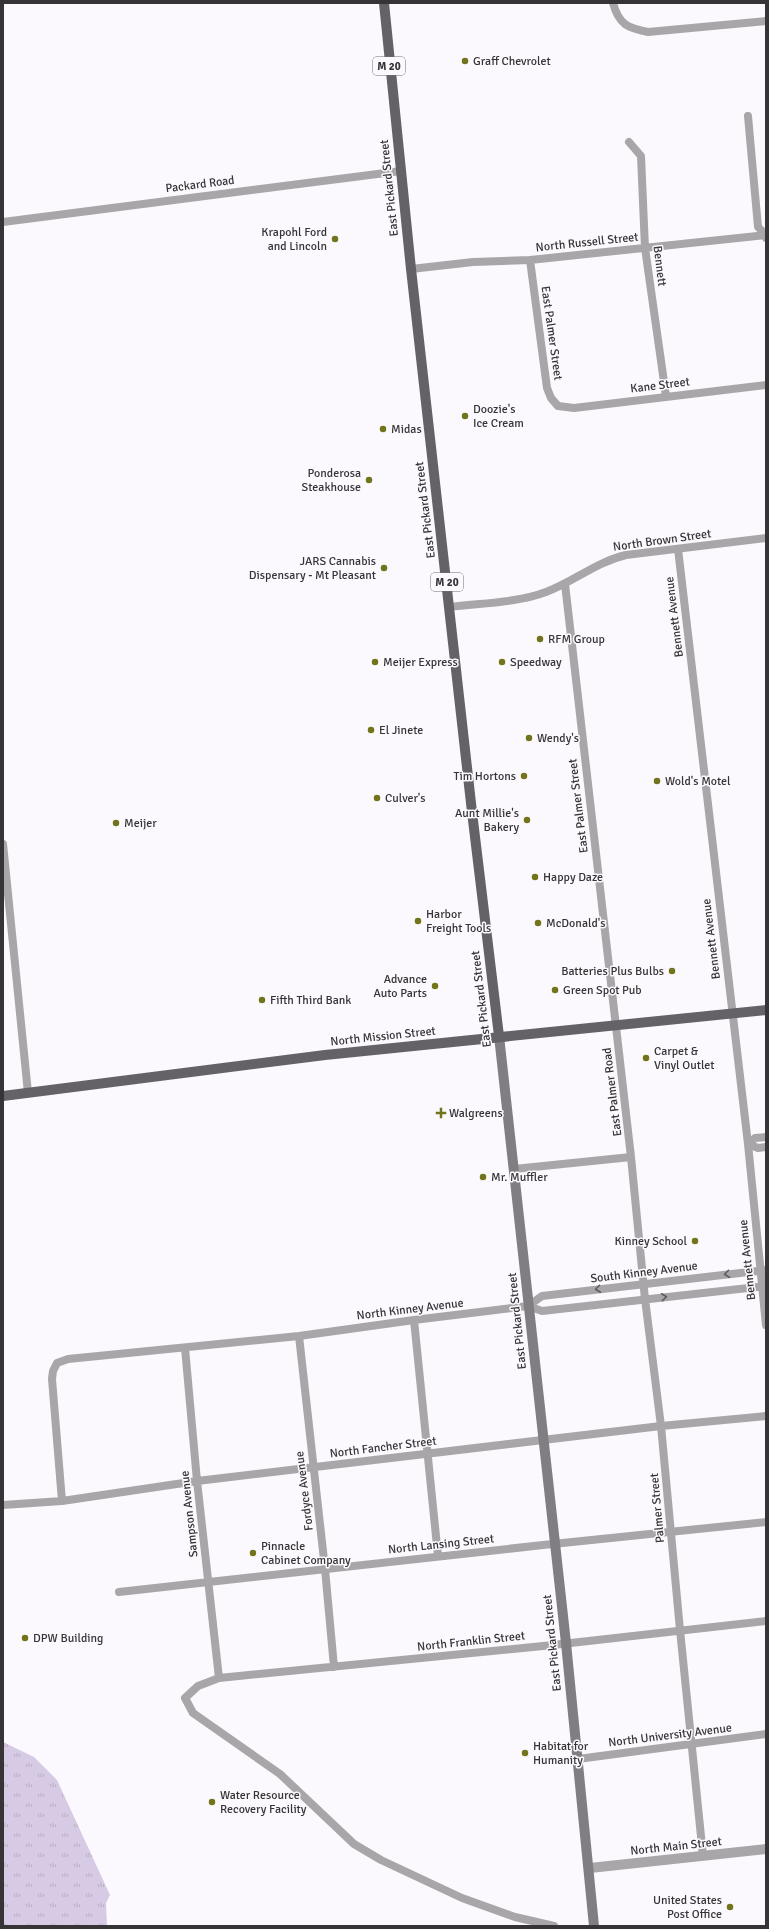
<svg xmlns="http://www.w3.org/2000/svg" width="769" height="1929" font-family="Signika,sans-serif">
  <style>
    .grass { fill: url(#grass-tufts) }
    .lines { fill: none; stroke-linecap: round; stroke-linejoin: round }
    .minor { stroke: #a8a6a9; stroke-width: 8 }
    .tertiary { stroke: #a8a6a9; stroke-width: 10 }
    .secondary { stroke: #807e82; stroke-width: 10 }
    .primary { stroke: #646267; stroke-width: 10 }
    .oneway { stroke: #5e5c5f }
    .poi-dot { fill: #71741b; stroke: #fcf9fe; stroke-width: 1.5 }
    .labels { text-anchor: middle; stroke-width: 3; stroke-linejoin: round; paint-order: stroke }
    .shield { fill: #fcf9fe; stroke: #716f73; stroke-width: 1 }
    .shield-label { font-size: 11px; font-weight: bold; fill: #363437 }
    .poi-label { font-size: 12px; fill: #363437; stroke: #fcf9fe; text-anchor: start }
    .street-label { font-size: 12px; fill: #363437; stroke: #fcf9fe }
  </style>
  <defs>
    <pattern id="grass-tufts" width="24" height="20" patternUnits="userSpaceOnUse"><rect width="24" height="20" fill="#d7cae4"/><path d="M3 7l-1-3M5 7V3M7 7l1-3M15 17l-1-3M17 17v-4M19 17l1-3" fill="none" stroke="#b9aec4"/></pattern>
  </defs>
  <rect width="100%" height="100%" fill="#fcf9fe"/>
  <path class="grass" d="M3,1742L34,1757L57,1780L110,1895L106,1903L107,1926H3Z"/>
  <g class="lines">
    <path class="minor" d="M613,3C619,25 628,28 648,32L766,21
      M748,116L758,227L766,235V238
      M629,142L641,156L645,248L666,396
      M3,222L401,171
      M530,260L547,388L551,398L558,406L574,408L766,385
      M411,269L473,262L530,260L766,235
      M678,549L748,1144L766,1325
      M565,584L631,1157L645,1299L661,1426L680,1630L703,1856
      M450,607C481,603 517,603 546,592C575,581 596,562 626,555L766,538
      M3,844L28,1093
      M766,1137L755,1138L748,1144L758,1148L766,1147
      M514,1169L631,1157
      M528,1306L542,1296L766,1270
      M414,1320L438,1556
      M299,1336L325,1569L334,1667
      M185,1348L197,1481L219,1678
      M62,1501L52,1379L53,1371L57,1363L68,1359L299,1336L414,1320L528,1306L542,1311L766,1286
      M3,1505L62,1501L197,1481L661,1426L766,1416
      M119,1592L543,1545L766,1522
      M578,1759L766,1734
      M554,1926L515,1917L462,1898L381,1860L354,1844L280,1774L193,1713L185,1698L198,1686L219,1678L553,1645L766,1621"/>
    <path class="tertiary" d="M590,1868L766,1849"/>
    <path class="secondary" d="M499,1036L566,1643L594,1926"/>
    <path class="primary" d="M384,3L411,269L472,812L499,1036
      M3,1096L325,1055L766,1010"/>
  </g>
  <defs><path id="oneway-chevron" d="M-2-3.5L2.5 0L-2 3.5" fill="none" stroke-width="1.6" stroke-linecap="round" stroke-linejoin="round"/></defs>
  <g class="oneway">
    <use href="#oneway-chevron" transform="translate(727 1274) rotate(173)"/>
    <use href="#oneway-chevron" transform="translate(598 1289) rotate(173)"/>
    <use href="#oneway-chevron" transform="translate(664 1297) rotate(-6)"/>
  </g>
  <g class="poi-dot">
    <circle cx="465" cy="61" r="4"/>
    <circle cx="335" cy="239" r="4"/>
    <circle cx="465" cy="416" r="4"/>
    <circle cx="383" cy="429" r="4"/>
    <circle cx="369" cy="480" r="4"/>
    <circle cx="384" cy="568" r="4"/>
    <circle cx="540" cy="639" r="4"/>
    <circle cx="375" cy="662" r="4"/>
    <circle cx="502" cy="662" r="4"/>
    <circle cx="371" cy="730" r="4"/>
    <circle cx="529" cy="738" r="4"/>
    <circle cx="524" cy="776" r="4"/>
    <circle cx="657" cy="781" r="4"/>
    <circle cx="377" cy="798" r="4"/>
    <circle cx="527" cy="820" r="4"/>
    <circle cx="116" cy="823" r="4"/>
    <circle cx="535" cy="877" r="4"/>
    <circle cx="418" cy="921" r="4"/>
    <circle cx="538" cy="923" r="4"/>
    <circle cx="672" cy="971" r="4"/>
    <circle cx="435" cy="986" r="4"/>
    <circle cx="555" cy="990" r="4"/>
    <circle cx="262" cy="1000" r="4"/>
    <circle cx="646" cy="1058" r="4"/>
    <path d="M439 1107h4v4h4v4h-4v4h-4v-4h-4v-4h4z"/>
    <circle cx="483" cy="1177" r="4"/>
    <circle cx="695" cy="1241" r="4"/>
    <circle cx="253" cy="1553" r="4"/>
    <circle cx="25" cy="1638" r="4"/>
    <circle cx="525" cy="1753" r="4"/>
    <circle cx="212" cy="1802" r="4"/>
    <circle cx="730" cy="1907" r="4"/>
  </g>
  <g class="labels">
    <g class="shield">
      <rect x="373" y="57" width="32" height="18" rx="3"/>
      <rect x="431" y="573" width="32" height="18" rx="3"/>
    </g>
    <g class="shield-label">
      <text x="389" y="70">M 20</text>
      <text x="447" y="586">M 20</text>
    </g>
    <g class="poi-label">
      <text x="473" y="65">Graff Chevrolet</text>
      <text x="327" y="236" text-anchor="end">Krapohl Ford<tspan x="327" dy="14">and Lincoln</tspan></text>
      <text x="473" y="413">Doozie's<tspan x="473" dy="14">Ice Cream</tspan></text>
      <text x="391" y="433">Midas</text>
      <text x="361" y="477" text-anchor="end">Ponderosa<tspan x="361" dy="14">Steakhouse</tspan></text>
      <text x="376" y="565" text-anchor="end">JARS Cannabis<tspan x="376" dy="14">Dispensary - Mt Pleasant</tspan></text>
      <text x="548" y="643">RFM Group</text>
      <text x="383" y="666">Meijer Express</text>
      <text x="510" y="666">Speedway</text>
      <text x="379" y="734">El Jinete</text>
      <text x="537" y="742">Wendy's</text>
      <text x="516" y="780" text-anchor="end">Tim Hortons</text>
      <text x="665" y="785">Wold's Motel</text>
      <text x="385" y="802">Culver's</text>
      <text x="519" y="817" text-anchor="end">Aunt Millie's<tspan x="519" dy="14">Bakery</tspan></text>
      <text x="124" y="827">Meijer</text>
      <text x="543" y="881">Happy Daze</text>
      <text x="426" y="918">Harbor<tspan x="426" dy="14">Freight Tools</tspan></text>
      <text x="546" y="927">McDonald's</text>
      <text x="664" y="975" text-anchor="end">Batteries Plus Bulbs</text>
      <text x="427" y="983" text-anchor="end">Advance<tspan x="427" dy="14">Auto Parts</tspan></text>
      <text x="563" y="994">Green Spot Pub</text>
      <text x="270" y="1004">Fifth Third Bank</text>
      <text x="654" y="1055">Carpet &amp;<tspan x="654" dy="14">Vinyl Outlet</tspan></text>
      <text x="449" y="1117">Walgreens</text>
      <text x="491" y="1181">Mr. Muffler</text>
      <text x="687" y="1245" text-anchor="end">Kinney School</text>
      <text x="261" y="1550">Pinnacle<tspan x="261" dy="14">Cabinet Company</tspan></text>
      <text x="33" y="1642">DPW Building</text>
      <text x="533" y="1750">Habitat for<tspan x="533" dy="14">Humanity</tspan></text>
      <text x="220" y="1799">Water Resource<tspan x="220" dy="14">Recovery Facility</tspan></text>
      <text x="722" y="1904" text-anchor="end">United States<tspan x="722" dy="14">Post Office</tspan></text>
    </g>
    <g class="street-label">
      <text transform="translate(200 184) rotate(-7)" y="4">Packard Road</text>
      <text transform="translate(389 188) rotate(-96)" y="4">East Pickard Street</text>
      <text transform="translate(587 242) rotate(-6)" y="4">North Russell Street</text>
      <text transform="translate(660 266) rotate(83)" y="4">Bennett</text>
      <text transform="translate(552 333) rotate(82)" y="4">East Palmer Street</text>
      <text transform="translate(660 385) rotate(-7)" y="4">Kane Street</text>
      <text transform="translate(425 510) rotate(-97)" y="4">East Pickard Street</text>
      <text transform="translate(662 540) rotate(-8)" y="4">North Brown Street</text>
      <text transform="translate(674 617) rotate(-97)" y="4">Bennett Avenue</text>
      <text transform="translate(578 806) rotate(-97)" y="4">East Palmer Street</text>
      <text transform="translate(711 939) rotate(-97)" y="4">Bennett Avenue</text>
      <text transform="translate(481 999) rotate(-97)" y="4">East Pickard Street</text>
      <text transform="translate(383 1036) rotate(-6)" y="4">North Mission Street</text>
      <text transform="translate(612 1092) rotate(-97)" y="4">East Palmer Road</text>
      <text transform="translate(747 1260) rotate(-96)" y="4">Bennett Avenue</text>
      <text transform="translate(644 1272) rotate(-7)" y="4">South Kinney Avenue</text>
      <text transform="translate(410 1309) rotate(-7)" y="4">North Kinney Avenue</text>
      <text transform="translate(517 1321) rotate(-96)" y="4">East Pickard Street</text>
      <text transform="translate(383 1447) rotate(-7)" y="4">North Fancher Street</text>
      <text transform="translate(304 1491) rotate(-97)" y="4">Fordyce Avenue</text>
      <text transform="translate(657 1508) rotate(-95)" y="4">Palmer Street</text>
      <text transform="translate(189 1514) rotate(-96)" y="4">Sampson Avenue</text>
      <text transform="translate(441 1544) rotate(-6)" y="4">North Lansing Street</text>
      <text transform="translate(471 1641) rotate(-6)" y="4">North Franklin Street</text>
      <text transform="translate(552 1643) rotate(-96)" y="4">East Pickard Street</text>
      <text transform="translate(670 1735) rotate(-7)" y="4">North University Avenue</text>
      <text transform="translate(676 1846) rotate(-6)" y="4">North Main Street</text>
    </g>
  </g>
  <rect width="769" height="1929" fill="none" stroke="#363437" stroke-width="8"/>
</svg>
